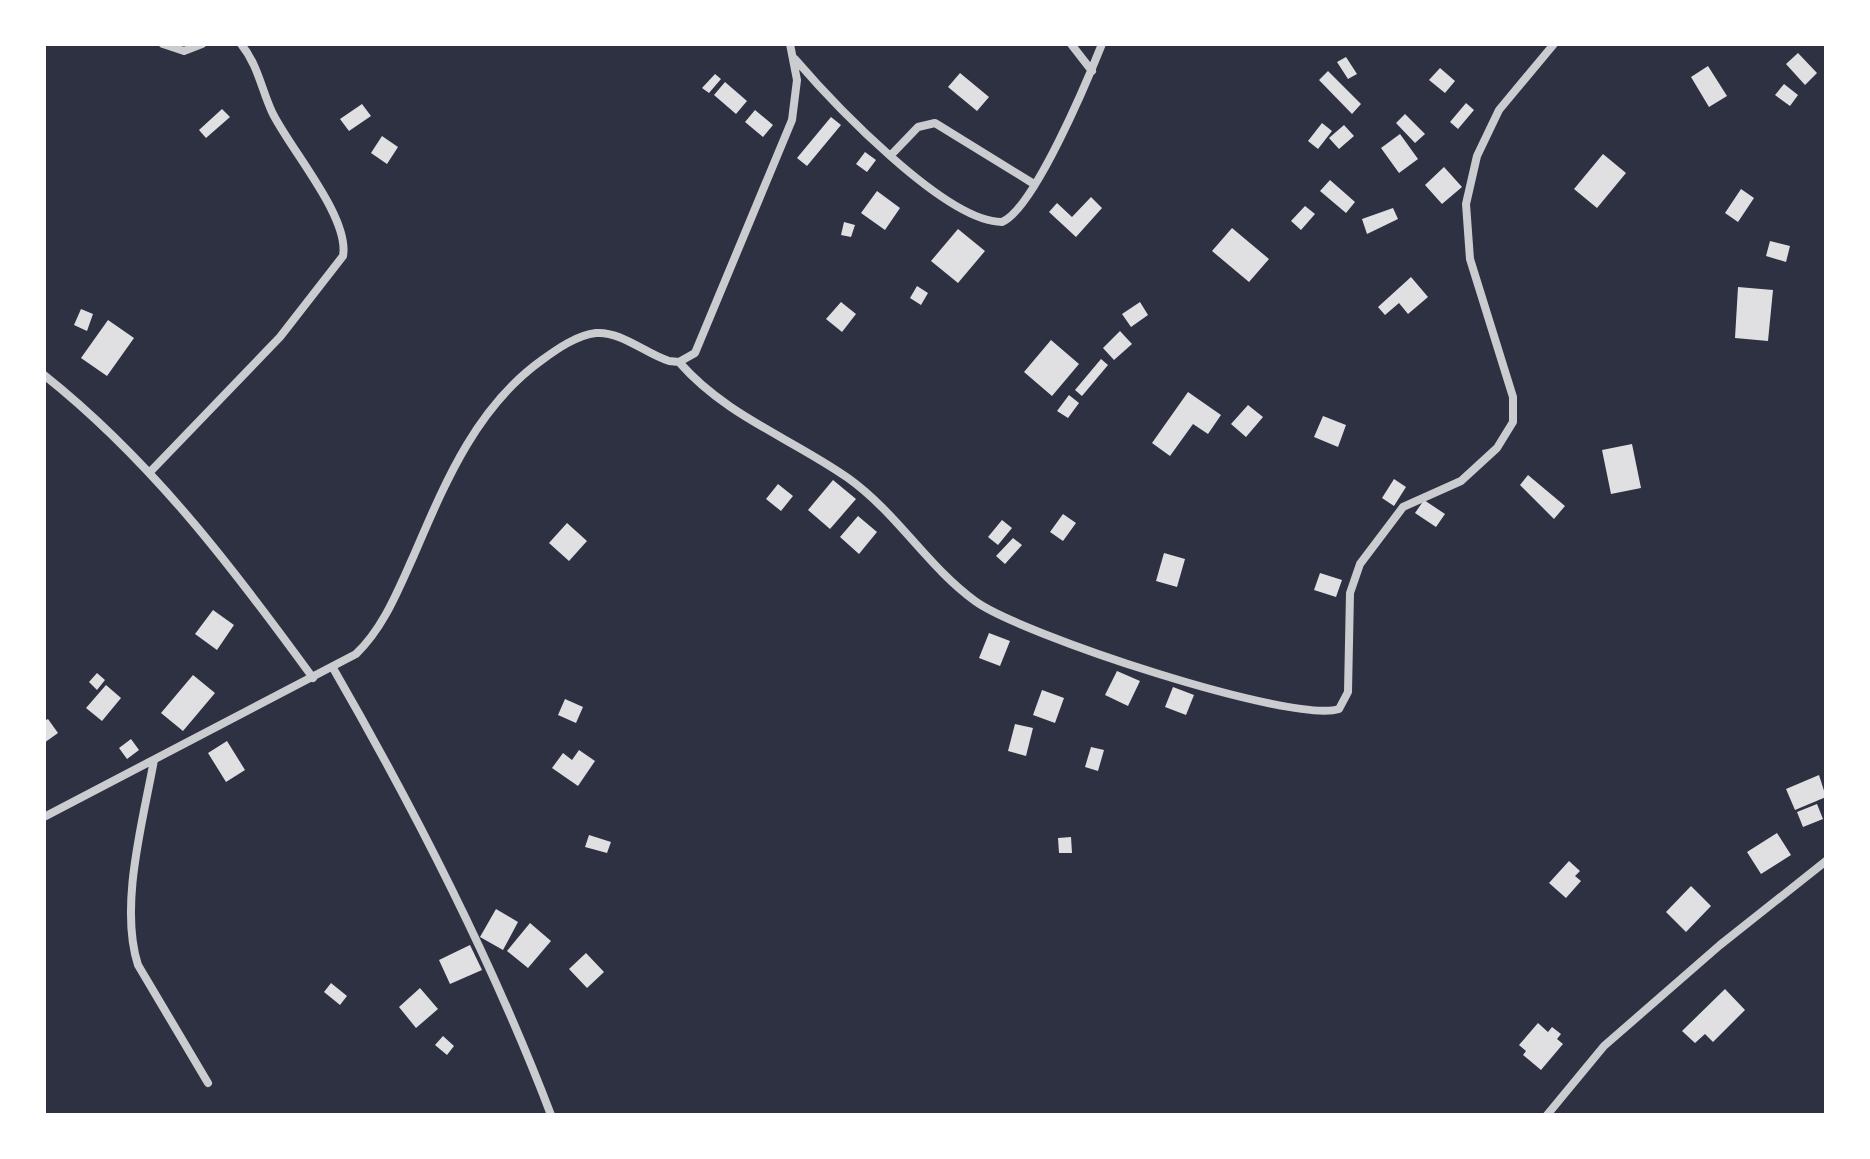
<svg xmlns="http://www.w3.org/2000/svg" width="1870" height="1159" font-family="Jost,sans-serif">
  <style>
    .building { fill: #e0e0e3 }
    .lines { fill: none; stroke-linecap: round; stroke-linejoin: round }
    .minor { stroke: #caccd0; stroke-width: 8 }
  </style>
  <rect width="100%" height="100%" fill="#2d3142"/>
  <path class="building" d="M1798,53L1817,73L1805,85L1786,64Z
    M1346,57L1357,74L1348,79L1337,62Z
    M1708,66L1727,96L1709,107L1691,77Z
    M1440,68L1455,81L1445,93L1429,80Z
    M1328,71L1361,104L1352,114L1319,80Z
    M960,73L989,97L977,111L948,87Z
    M715,74L721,79L709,93L702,88Z
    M725,82L747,101L736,114L714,95Z
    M1784,84L1798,95L1790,106L1775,95Z
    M1466,103L1474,110L1458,129L1450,122Z
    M362,104L371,116L349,131L340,119Z
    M222,109L230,117L206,138L199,130Z
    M755,110L773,125L763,137L745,122Z
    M1405,114L1425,134L1415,143L1396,123Z
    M831,117L841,125L807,166L797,158Z
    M1322,123L1332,131L1318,149L1308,141Z
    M1344,125L1354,136L1339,149L1329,138Z
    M1400,134L1418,159L1399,173L1381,148Z
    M382,136L398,147L387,164L371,153Z
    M865,152L876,160L867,172L856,164Z
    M1603,154L1626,173L1597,208L1574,189Z
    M1444,167L1462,187L1442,204L1425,185Z
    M1330,180L1355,202L1346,213L1320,191Z
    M1741,189L1754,198L1738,222L1725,213Z
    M877,191L900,208L885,230L861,213Z
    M1091,197L1102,208L1076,237L1049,212L1057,203L1072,217Z
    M1305,206L1315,214L1301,230L1291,221Z
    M1393,208L1398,219L1367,234L1362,219Z
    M844,222L855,225L851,237L841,235Z
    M1232,228L1269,259L1249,282L1212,251Z
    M958,229L985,251L958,283L931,261Z
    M1770,241L1790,246L1786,262L1766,256Z
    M1411,277L1428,297L1408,314L1399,303L1385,315L1378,307Z
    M917,286L928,293L921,305L910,298Z
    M1738,287L1773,290L1768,341L1735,338Z
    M841,302L856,314L842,332L826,319Z
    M1140,302L1148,315L1131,327L1122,314Z
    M81,309L93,314L87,331L74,325Z
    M108,320L134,338L107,376L81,358Z
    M1120,331L1132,344L1114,360L1103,348Z
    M1051,340L1079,364L1052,396L1024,372Z
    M1101,359L1108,365L1082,396L1075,390Z
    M1188,392L1221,415L1208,434L1193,424L1170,456L1152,443Z
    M1069,395L1079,403L1068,418L1057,411Z
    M1248,405L1263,417L1246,437L1231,424Z
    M1323,416L1346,425L1338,447L1314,437Z
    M1632,444L1641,488L1611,494L1602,450Z
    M1528,475L1565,506L1554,519L1520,485Z
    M1394,479L1406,487L1394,506L1382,498Z
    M833,480L856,499L830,529L808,510Z
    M778,484L793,496L781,511L766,499Z
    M1424,500L1445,514L1436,527L1415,513Z
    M1063,514L1076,523L1063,541L1050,532Z
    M858,516L877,532L859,554L840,537Z
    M1002,520L1012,528L998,545L988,537Z
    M567,523L587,541L569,561L549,543Z
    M1013,538L1022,545L1005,564L996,556Z
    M1164,553L1185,559L1177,587L1156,581Z
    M1320,573L1342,580L1336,597L1314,590Z
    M213,610L234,625L217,650L195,634Z
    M989,633L1010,641L1000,666L979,658Z
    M1117,671L1140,681L1128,706L1105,695Z
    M97,673L105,680L97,690L89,682Z
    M193,675L215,693L183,731L161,713Z
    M106,685L121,698L102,721L86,708Z
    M1173,687L1194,695L1186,715L1165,707Z
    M1042,690L1064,698L1055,723L1033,715Z
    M565,699L583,707L576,723L558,715Z
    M48,719L58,733L44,743V721Z
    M1015,724L1033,728L1026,756L1008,751Z
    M131,739L139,750L127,759L119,748Z
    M227,741L245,770L226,782L208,753Z
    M1091,747L1104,750L1098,771L1085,767Z
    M579,750L595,761L578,786L552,768L563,753L572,760Z
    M1819,775L1826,797L1795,810L1786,789Z
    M1817,804L1823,819L1803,827L1797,812Z
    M1777,833L1791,855L1761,874L1747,852Z
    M589,835L611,842L607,853L585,847Z
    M1071,837L1072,853H1059L1058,838Z
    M1569,861L1580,871L1575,876L1581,881L1566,898L1549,883Z
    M1691,886L1711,906L1686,932L1666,912Z
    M496,909L518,922L503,950L480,937Z
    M530,923L551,941L528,968L507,951Z
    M470,945L482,970L450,984L439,960Z
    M586,953L604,972L587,988L569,969Z
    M331,983L347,996L340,1005L324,992Z
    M420,988L438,1009L416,1028L399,1007Z
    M1725,989L1745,1010L1713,1042L1705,1034L1695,1043L1682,1031Z
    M1538,1023L1548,1032L1552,1027L1561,1034L1557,1039L1563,1044L1541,1070L1523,1055L1526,1051L1519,1045Z
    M443,1036L454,1046L447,1055L435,1045Z"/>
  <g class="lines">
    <path class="minor" d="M163,44L184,51L202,44
      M1071,44L1092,71
      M795,59C832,102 945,222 1002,222C1034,209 1088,79 1102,44
      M891,155L918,127L935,123L1034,184
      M679,362C726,416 791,438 848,478C897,513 927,566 975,601C1020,634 1291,724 1339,709L1348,692L1350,593L1360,564L1403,507L1461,481L1497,448L1513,422V397L1470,259L1466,204L1477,156L1499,110L1554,44
      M44,375C151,460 233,568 313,678
      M150,472L280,337L343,256C350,217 289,148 272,112C261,88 258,65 241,44
      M333,668C416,812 492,960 551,1115
      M154,760C143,821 119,906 138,965L208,1083
      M44,817L356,654C384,627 398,590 414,555C445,483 476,407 542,360C557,349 577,335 596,333C621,331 646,354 669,361L679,362L695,353L792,120L797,80L790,44
      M1547,1115L1604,1046L1720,945L1826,861"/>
  </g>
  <rect width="1870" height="1159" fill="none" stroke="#ffffff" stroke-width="92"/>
</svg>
